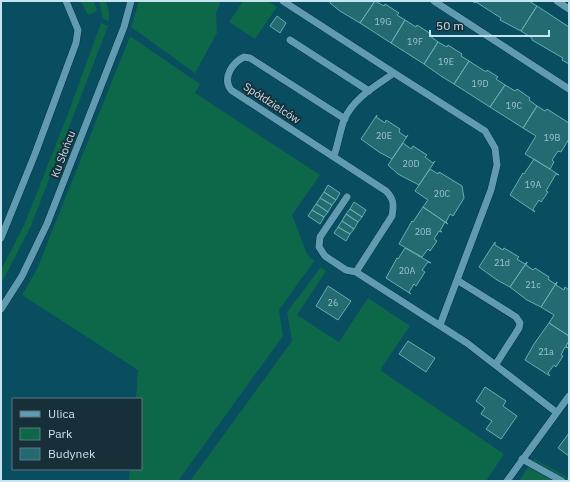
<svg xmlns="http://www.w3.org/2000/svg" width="570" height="482" font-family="'IBM Plex Sans',sans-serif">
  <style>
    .green { fill: #0d6749 }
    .building { fill: #236a71; stroke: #69adb4 }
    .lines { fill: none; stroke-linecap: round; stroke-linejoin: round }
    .minor-casing { stroke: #003140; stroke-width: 8 }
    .minor { stroke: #609bb1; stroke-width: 7 }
    .labels { text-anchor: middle; stroke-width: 4; stroke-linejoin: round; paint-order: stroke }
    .number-label { font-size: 9px; fill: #9dc5d0 }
    .street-label { font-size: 11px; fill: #c6e3ef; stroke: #172f39 }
  </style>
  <rect width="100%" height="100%" fill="#094d61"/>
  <path class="green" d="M81,1H94L97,11L88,15Z
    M99,1H106L109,12V21L103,19Z
    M139,1H221L216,13L217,33L195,73L131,27Z
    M243,1H268L277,7L255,39L229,22Z
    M101,23L108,26L31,226L1,284V270L25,223L69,111Z
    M130,36L200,84L195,93L320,175L292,215L307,254L314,261L279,310L283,336L178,481H129L130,469H141V399H136L138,370L22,295L37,269Z
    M321,267L326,271L297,315L339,342L368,298L410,326L380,370L504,454L486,481H190L292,341L287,312Z
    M534,459L569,478V481H519Z"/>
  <path class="building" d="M331,1H375L360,23L340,11L330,3Z
    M375,1L384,6L385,4L399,13L397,15L405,20L391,43L360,23Z
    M472,1H529L537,6L521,31L500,20L501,18L476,2L475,3Z
    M537,6L569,27V64L562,60L563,58L532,40V38L521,31Z
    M277,16L286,23L280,33L270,26Z
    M405,20L416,27L417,25L431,34L430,36L438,42L424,64L391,43Z
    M438,42L447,47L448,45L462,54L461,56L469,61L454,84L441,76L424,64Z
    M469,61L486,72L487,70L498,77L496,79L505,85L490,107L454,84Z
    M505,85L515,91L517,89L530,98L529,100L537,106L523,128L490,107Z
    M537,106L545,111L547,109L569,123V139L561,152L558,151L552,160L554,162L550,169L525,154L536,136L523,128Z
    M377,115L376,117L385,123L386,120L400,129L399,132L406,137L408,135L392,159L379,152L361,139Z
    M403,143L411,149L413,146L427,155L425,157L433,163L435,161L419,185L398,174L388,165Z
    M534,159L559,175L556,174L546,191L548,192L541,202L539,200L533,209L535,212L510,195L523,173L524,174Z
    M430,169L438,174L439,172L462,186L464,198L453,216L450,214L446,222L448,224L423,207L428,200L415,191Z
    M328,185L340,193L336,200L324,192Z
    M324,192L336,200L332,205L320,198Z
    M320,198L332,205L328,212L316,204Z
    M354,202L366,210L362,217L350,209Z
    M316,204L328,212L324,217L312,210Z
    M423,207L448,224L445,222L440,231L442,232L439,231L434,239L437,241L430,251L428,249L422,257L399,244L412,221L413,222Z
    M350,209L362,217L358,222L346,214Z
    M312,210L324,217L320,224L308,216Z
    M346,214L358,222L354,229L342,221Z
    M342,221L354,229L350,234L338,227Z
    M338,227L350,234L346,241L334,233Z
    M495,242V245L503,250L504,248L519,257L517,259L525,264L527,262L510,287L497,280L479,267Z
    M405,248L431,263L428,262L422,270L425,272L416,286L414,284L409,292L411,294L386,278L397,258L398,259Z
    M527,262L526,265L533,270L535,268L549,277L548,279L555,284L557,282L541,307L527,300L510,287Z
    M557,282L556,285L564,290L565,287L569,290V336L549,323L554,315L541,307Z
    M328,286L351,301L338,320L316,306Z
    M549,323L569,336V341L566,346L568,348L565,347L561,355L563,356L556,367L554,365L548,373L550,376L525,360L534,344Z
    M408,341L435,358L426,372L399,354Z
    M485,387L506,401L503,406L517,416L501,439L486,429L492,421L481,414L485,408L476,401Z
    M569,433V456L558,448Z"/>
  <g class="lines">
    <defs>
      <path id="minor" d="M283,1L394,73
        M434,1L569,89
        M557,1L569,9
        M290,40L369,91
        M345,119L250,58L244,57C232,63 222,78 231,90L386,191C394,199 394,205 392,216L356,272L467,343L556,412
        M334,156C338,144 340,131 344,120C353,98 376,86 394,73L485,131L495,148L497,165L491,190L440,325
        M347,197L320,237L319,247L325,256L346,270L356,272
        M1,238L35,154L76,43L78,30L66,1
        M457,280L516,317L520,323L519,328L496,364
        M1,309L22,276L47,224L124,27L131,1
        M522,459L562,481
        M507,481L569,396"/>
    </defs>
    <use href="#minor" class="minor-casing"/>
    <use href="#minor" class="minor"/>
  </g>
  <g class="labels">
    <g class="number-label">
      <text x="383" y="25">19G</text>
      <text x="415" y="45">19F</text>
      <text x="446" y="65">19E</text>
      <text x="480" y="87">19D</text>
      <text x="514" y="109">19C</text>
      <text x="384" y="139">20E</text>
      <text x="552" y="141">19B</text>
      <text x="411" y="167">20D</text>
      <text x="533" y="188">19A</text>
      <text x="442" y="197">20C</text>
      <text x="423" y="235">20B</text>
      <text x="502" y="266">21d</text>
      <text x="407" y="274">20A</text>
      <text x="533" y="288">21c</text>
      <text x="333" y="306">26</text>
      <text x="546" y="355">21a</text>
    </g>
    <g class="street-label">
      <text transform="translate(272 103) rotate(33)" y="4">Spółdzielców</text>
      <text transform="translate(63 154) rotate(-69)" y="4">Ku Słońcu</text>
    </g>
  </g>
  <rect width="570" height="482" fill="none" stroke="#c6e3ef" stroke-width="4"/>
  <rect x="12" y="398" width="130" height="72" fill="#172f39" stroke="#5d7782"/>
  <rect x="20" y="411" width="20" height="6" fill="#609bb1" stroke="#5d7782"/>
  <text x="48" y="418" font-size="12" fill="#c6e3ef">Ulica</text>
  <rect x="20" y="428" width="20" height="12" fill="#0d6749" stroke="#5d7782"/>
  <text x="48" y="438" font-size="12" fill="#c6e3ef">Park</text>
  <rect x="20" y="448" width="20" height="12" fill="#236a71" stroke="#5d7782"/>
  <text x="48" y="458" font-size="12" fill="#c6e3ef">Budynek</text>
  <path d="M430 30v6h119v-6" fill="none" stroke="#c6e3ef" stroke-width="2"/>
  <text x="436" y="30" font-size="12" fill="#c6e3ef" stroke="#172f39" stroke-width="3" paint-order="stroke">50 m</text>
</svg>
